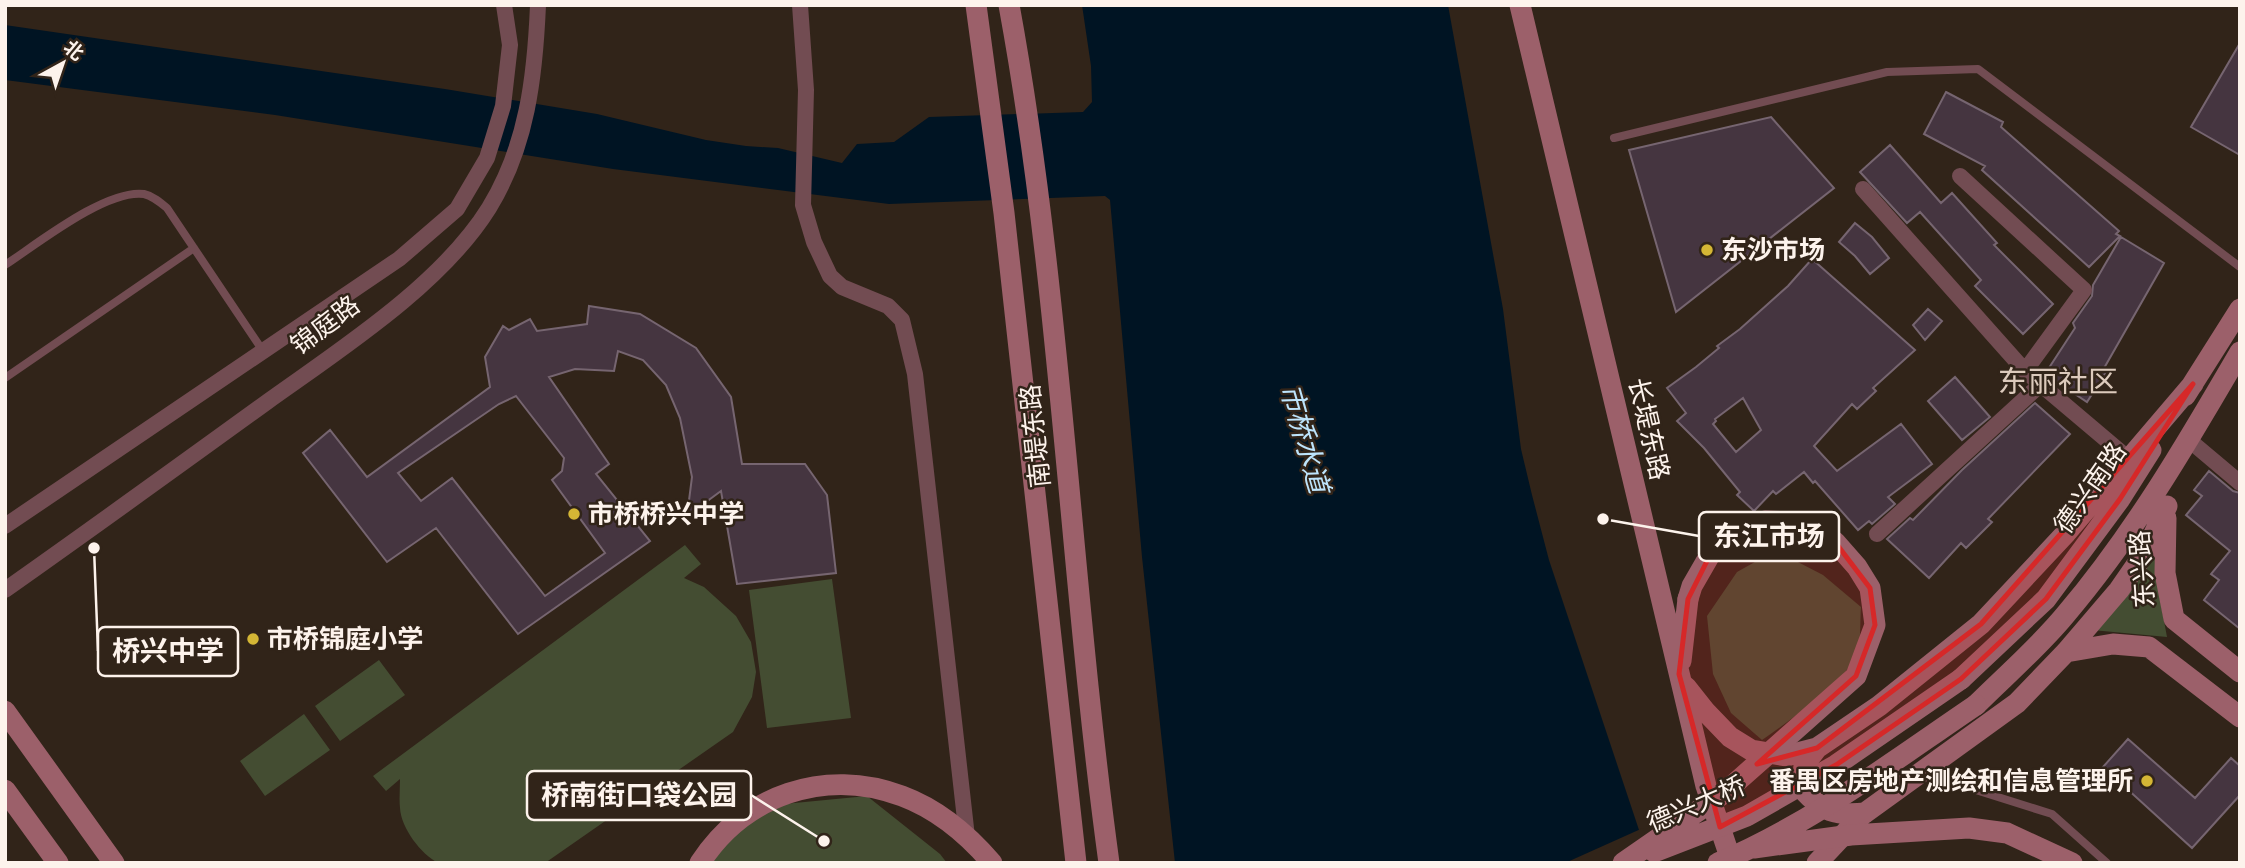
<svg xmlns="http://www.w3.org/2000/svg" width="2245" height="868" font-family="Jost,'Noto Sans SC',sans-serif">
  <style>
    .green { fill: #444d32 }
    .water { fill: #001423 }
    .pier { fill: #312419 }
    .building { fill: #453540; stroke: #766570; stroke-width: 2; fill-rule: evenodd }
    .lines { fill: none; stroke-linecap: round; stroke-linejoin: round }
    .lane { stroke: #724c52; stroke-width: 8 }
    .street { stroke: #724c52; stroke-width: 16 }
    .secondary { stroke: #9c606a; stroke-width: 21 }
    .secondary-bridge { stroke: #9c606a; stroke-width: 21 }
    .marked { fill: #d62828; fill-opacity: 0.2; stroke: #d62828; stroke-width: 5; stroke-linejoin: round }
    .poi-dot { fill: #d4b635; stroke: #312419; stroke-width: 2.5 }
    .labels { text-anchor: middle; stroke-width: 5; stroke-linejoin: round; paint-order: stroke }
    .poi-label { font-size: 26px; font-weight: bold; fill: #fdf3ec; stroke: #312419; text-anchor: start }
    .street-label { font-size: 26px; fill: #fdf3ec; stroke: #312419 }
    .water-label { font-size: 28px; font-style: italic; fill: #bde4fc; stroke: #312419 }
    .quarter-label { font-size: 30px; fill: #dccabc; stroke: #312419 }
    .leader { fill: none; stroke: #fdf3ec; stroke-width: 2.5 }
    .callout-dot { fill: #fdf3ec; stroke: #312419; stroke-width: 2.5 }
    .callout { fill: #312419; stroke: #fdf3ec; stroke-width: 2.5 }
    .callout-label { font-size: 28px; text-anchor: middle; font-weight: bold; fill: #fdf3ec }
  </style>
  <rect width="100%" height="100%" fill="#312419"/>
  <path class="green" d="M685,545L701,564L684,578L704,587L736,616L751,642L756,672L752,697L733,732L545,863H438C421,854 401,828 400,808C399,799 400,789 400,779L386,791L373,776Z
    M2155,546L2159,594L2167,637L2092,630Z
    M1762,558L1794,560L1823,575L1861,607C1860,621 1861,637 1858,651C1853,676 1784,725 1762,740L1731,713L1713,674L1707,616L1737,572Z
    M832,579L851,718L767,728L749,590Z
    M379,660L405,695L340,741L315,706Z
    M304,714L330,750L265,796L240,761Z
    M867,796L940,854L947,863H706L738,827L784,804Z"/>
  <path class="water" d="M1082,5H1448L1503,309L1521,449L1532,495L1549,560L1650,863H1175L1142,557L1110,200L1105,196L889,204L613,169L275,115L5,80V25L445,89L597,114L706,140L746,146L778,148L842,163L857,144L894,142L929,117L1083,112L1092,102L1091,66Z"/>
  <path class="pier" d="M1643,828L1654,863H1565Z"/>
  <path class="building" d="M2240,43V155L2191,127Z
    M1946,92L2003,122L2001,127L2119,231L2116,234L2120,236L2089,267L1982,170L1985,166L1924,134Z
    M1771,117L1834,188L1676,312L1629,150Z
    M1890,145L1941,203L1952,193L1997,243L1994,245L2053,304L2023,334L1975,286L1981,280L1920,212L1907,223L1860,172Z
    M1855,223L1872,237L1889,258L1870,274L1855,256L1839,242Z
    M2121,237L2164,263L2103,370L2106,372L2087,402L2045,374L2075,328L2073,323L2092,296L2093,285Z
    M1812,259L1915,350L1873,388L1876,391L1857,409L1852,404L1814,446L1837,471L1901,424L1932,464L1888,497L1895,504L1872,524L1869,521L1858,530L1815,481L1813,483L1804,472L1776,494L1773,491L1754,511L1737,495L1740,492L1704,448L1677,421L1686,413L1667,388L1696,367L1719,348L1717,346L1740,329L1788,286ZM1743,398L1761,430L1736,452L1713,424L1716,421L1715,419Z
    M589,306L640,314L696,348L731,397L742,464H805L827,495L836,573L737,584L721,491L687,516L692,477L680,418L666,385L643,360L618,351L614,371L575,369L549,377L609,464L596,474L650,541L518,634L436,528L387,562L303,453L330,430L367,477L490,387L485,357L503,326L509,330L530,319L537,331L587,324ZM516,396L564,458L562,471L552,480L605,553L545,596L452,478L421,501L398,473L499,404Z
    M1928,309L1942,321L1925,340L1913,325Z
    M1955,377L1990,417L1962,440L1928,401Z
    M2035,403L2070,434L1988,519L1992,522L1966,548L1961,543L1929,578L1887,539L1910,518L1913,520L1962,470Z
    M2209,471L2233,491L2240,493V629L2204,600L2219,580L2211,574L2230,551L2186,515L2202,496L2194,490Z
    M2128,739L2195,798L2231,758L2240,766V795L2192,848L2103,767Z"/>
  <g class="lines">
    <path class="lane" d="M1614,138L1887,72L1978,69L2240,267
      M5,265C37,244 106,189 144,194C153,196 160,202 167,208L263,351
      M5,378L194,248
      M1925,774L2052,814L2107,863"/>
    <path class="street" d="M800,5L806,90L803,205L814,242L830,276L842,287L888,306L902,320L915,374L967,837
      M1960,176L2084,290L2025,371
      M1863,189L2025,371L2129,459
      M2189,440L2240,483
      M5,526L399,259L457,209L487,158L503,106L510,45L504,5
      M1877,534L2041,384
      M5,590C93,528 180,465 267,402C341,349 441,285 489,208C527,146 535,77 538,5"/>
    <path class="secondary" d="M976,5L1004,213L1076,863
      M1009,5C1061,288 1070,578 1109,863
      M1520,5L1706,786L1732,863
      M2185,396L2240,309
      M2166,518L2165,573L2174,619L2240,672
      M2066,652L2113,644L2149,647L2240,717
      M1681,661L1688,599
      M1961,679L2046,599L2120,499L2151,450
      M1686,687L1705,711L1730,737L1751,750L1786,756L1817,748L1879,706L1981,624L2066,533L2193,384
      M1976,705C2006,675 2039,647 2066,614C2134,534 2187,443 2240,352
      M5,711L114,863
      M1817,748L1804,765L1802,789C1823,812 1835,816 1865,813
      M5,790L58,863
      M700,863C744,795 825,767 902,796C937,809 968,835 992,863
      M1817,863L1862,815L2017,703L2066,652L2119,590L2146,551L2167,506"/>
    <path class="secondary-bridge" d="M1754,848L1851,835L1969,828L2007,833L2072,863
      M1654,852L1747,816L1836,765L1961,679
      M1623,863L1724,793L1856,676L1875,625L1870,588L1857,567L1835,542L1817,528L1795,522L1765,521L1747,528L1728,538L1711,553L1692,586L1688,599
      M1718,863C1811,824 1893,761 1976,705"/>
  </g>
  <path class="marked" d="M2193,384L2120,499L2046,599L1961,679L1836,765L1720,827L1679,674L1688,599L1711,553L1747,528L1765,521L1795,522L1835,542L1870,588L1875,625L1856,676L1757,764L1817,748L1981,624Z"/>
  <g class="poi-dot">
    <circle cx="1707" cy="250" r="7"/>
    <circle cx="574" cy="514" r="7"/>
    <circle cx="253" cy="639" r="7"/>
    <circle cx="2147" cy="781" r="7"/>
  </g>
  <g class="labels">
    <g class="poi-label">
      <text x="1721" y="259">东沙市场</text>
      <text x="588" y="523">市桥桥兴中学</text>
      <text x="267" y="648">市桥锦庭小学</text>
      <text x="2133" y="790" text-anchor="end">番禺区房地产测绘和信息管理所</text>
    </g>
    <g class="street-label">
      <text transform="translate(325 325) rotate(-37)" y="9">锦庭路</text>
      <text transform="translate(1649 429) rotate(77)" y="9">长堤东路</text>
      <text transform="translate(1035 436) rotate(-96)" y="9">南堤东路</text>
      <text transform="translate(2090 488) rotate(-55)" y="9">德兴南路</text>
      <text transform="translate(2142 569) rotate(-94)" y="9">东兴路</text>
      <text transform="translate(1696 804) rotate(-23)" y="9">德兴大桥</text>
    </g>
    <g class="water-label">
      <text transform="translate(1305 438) rotate(74)" y="10">市桥水道</text>
    </g>
    <g class="quarter-label">
      <text x="2058" y="392">东丽社区</text>
    </g>
  </g>
  <path class="leader" d="M1603 519L1699 536M94 548L98 651M824 841L751 795"/>
  <g class="callout-dot">
    <circle cx="1603" cy="519" r="7"/>
    <circle cx="94" cy="548" r="7"/>
    <circle cx="824" cy="841" r="7"/>
  </g>
  <g class="callout">
    <rect x="1699" y="512" width="140" height="49" rx="7"/>
    <rect x="98" y="627" width="140" height="49" rx="7"/>
    <rect x="527" y="771" width="224" height="49" rx="7"/>
  </g>
  <g class="callout-label">
    <text x="1769" y="546">东江市场</text>
    <text x="168" y="661">桥兴中学</text>
    <text x="639" y="805">桥南街口袋公园</text>
  </g>
  <rect width="2245" height="868" fill="none" stroke="#fdf3ec" stroke-width="14"/>
  <g transform="translate(63 63) rotate(40)" stroke="#312419" stroke-width="5" paint-order="stroke">
  <path d="M0-5L12 26L0 18L-12 26Z" fill="#fdf3ec"/>
  <text y="-10" font-size="19" font-weight="bold" text-anchor="middle" fill="#fdf3ec">北</text>
  </g>
</svg>
